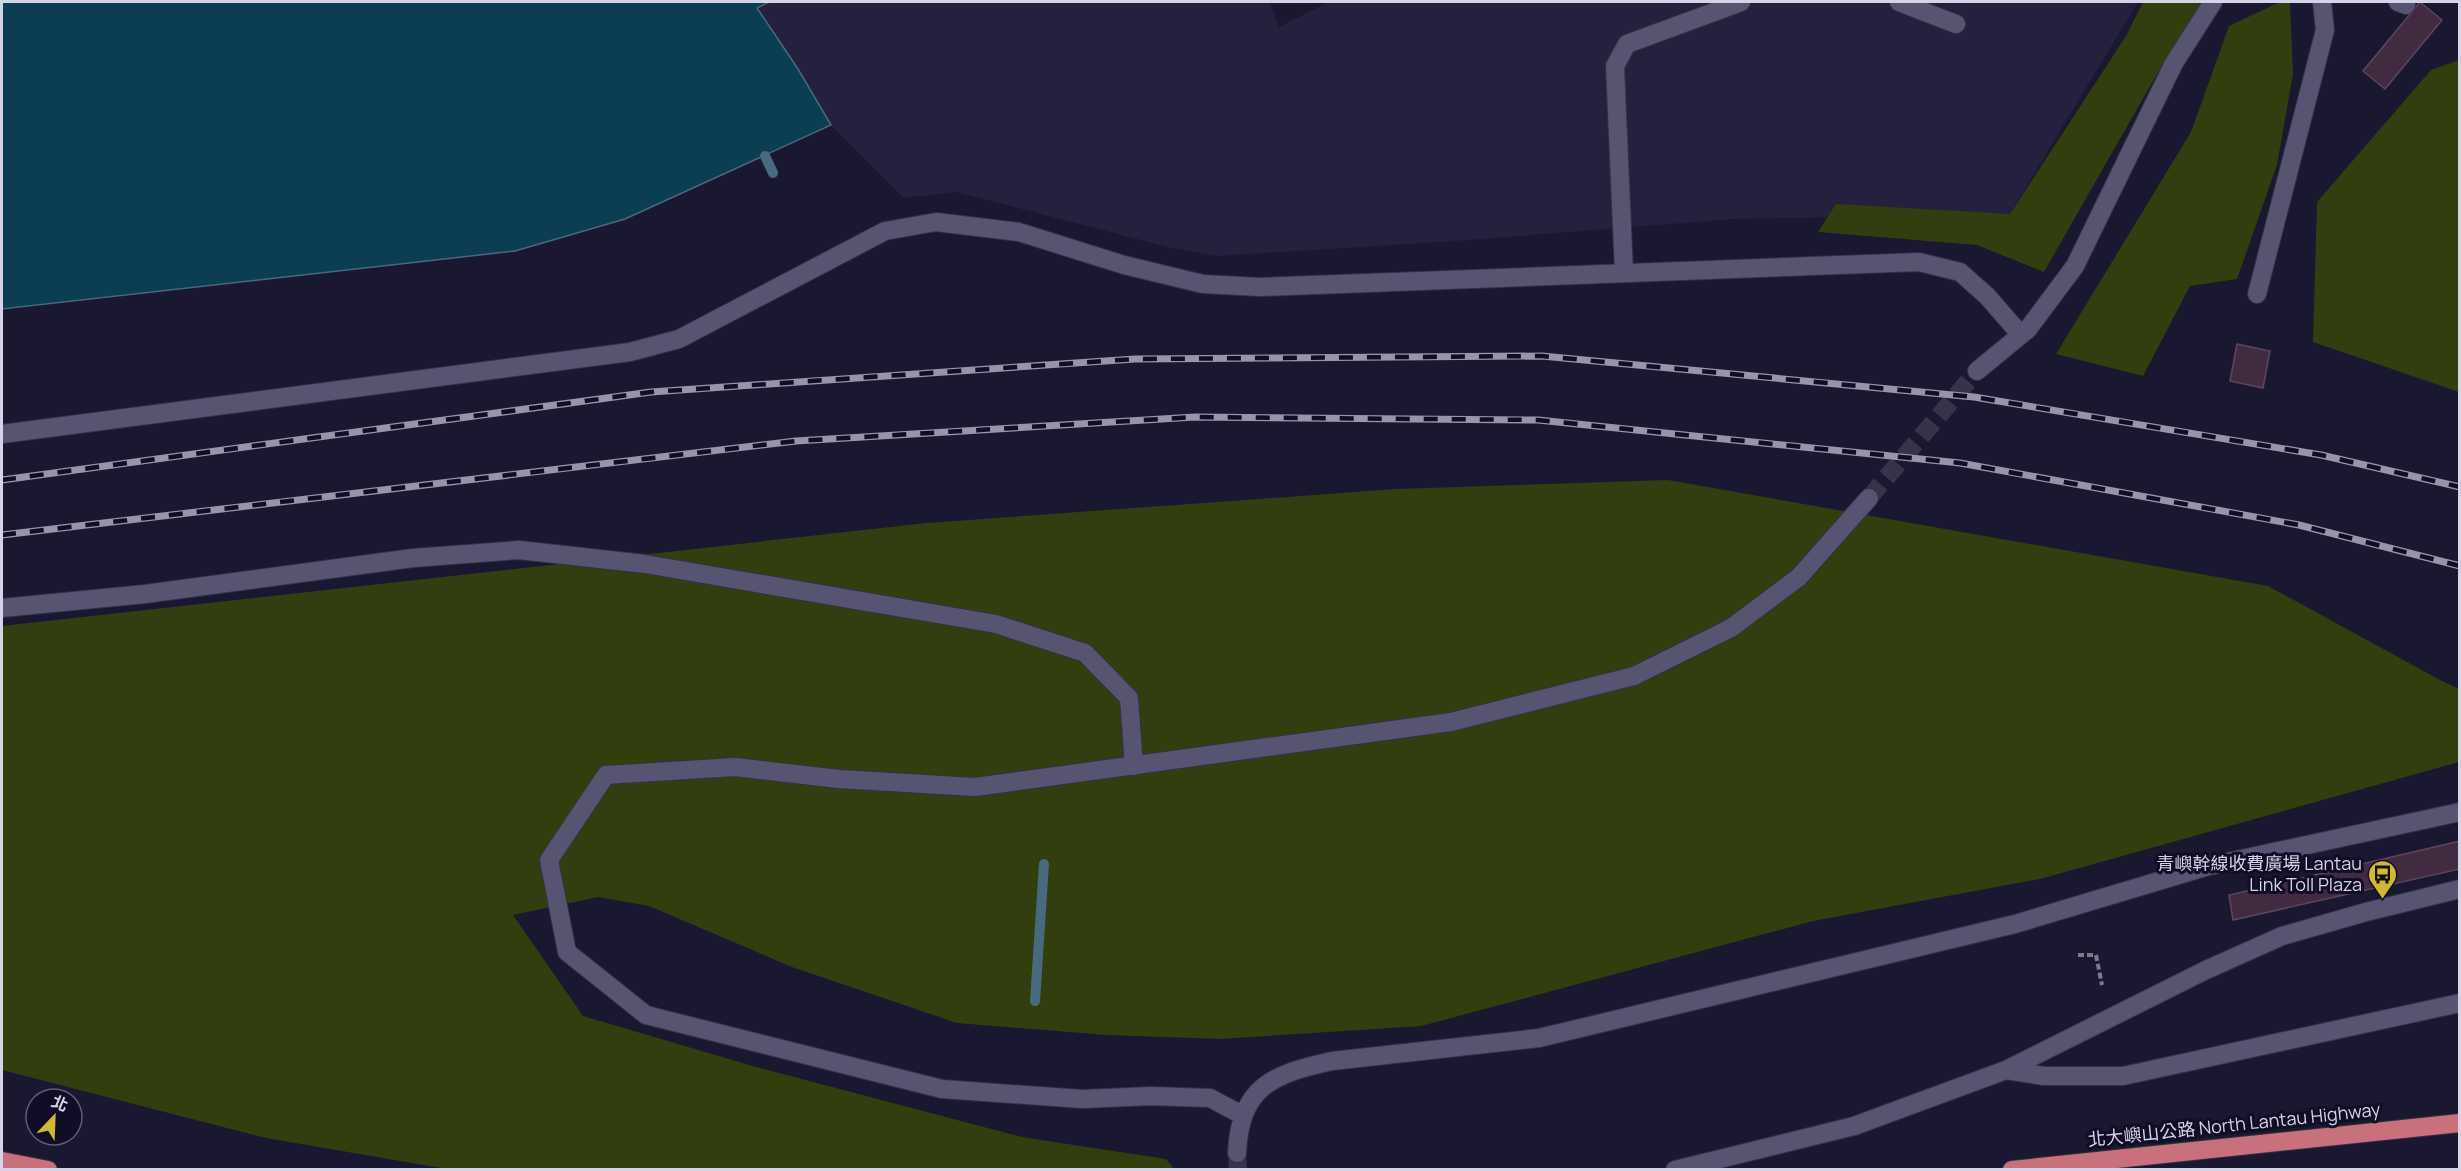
<svg xmlns="http://www.w3.org/2000/svg" width="2461" height="1171" font-family="Manrope,'Noto Sans TC',sans-serif">
  <style>
    .built { fill: #24203e }
    .green { fill: #333e0f }
    .water { fill: #0b3d53; stroke: #486a7f; stroke-width: 1.5 }
    .lines { fill: none; stroke-linecap: round; stroke-linejoin: round }
    .stream { stroke: #486a7f; stroke-width: 10 }
    .building { fill: #402b41; stroke: #5d465e; stroke-width: 1.5 }
    .minor-tunnel { stroke: #36334b; stroke-width: 18; stroke-dasharray: 18 9; stroke-linecap: butt }
    .minor-casing { stroke: #343145; stroke-width: 20 }
    .highway-casing { stroke: #343145; stroke-width: 20 }
    .path { stroke: #7c7a8f; stroke-width: 4; stroke-dasharray: 6 3; stroke-linecap: butt }
    .minor { stroke: #575472; stroke-width: 18 }
    .highway { stroke: #c8717c; stroke-width: 18 }
    .rail-casing { stroke: #9795a9; stroke-width: 7 }
    .rail { stroke: #110d26; stroke-width: 4.5; stroke-dasharray: 14; stroke-linecap: butt }
    .labels { text-anchor: middle; stroke-width: 6; stroke-linejoin: round; paint-order: stroke }
    .poi-label { font-size: 18px; fill: #d5d4e6; stroke: #110d26; text-anchor: end }
    .street-label { font-size: 18px; fill: #d5d4e6; stroke: #110d26 }
  </style>
  <rect width="100%" height="100%" fill="#1a1730"/>
  <path class="built" d="M769,2H1270L1279,27L1329,2H2138L2010,214L1734,219L1456,241L1216,256L1168,247L956,192L904,198L831,125L798,69L757,8Z"/>
  <path class="green" d="M2143,2H2206L2165,60L2044,272L1977,245L1818,232L1836,204L2010,214L2126,36Z
    M2280,2H2290L2293,74L2277,165L2237,279L2190,286L2143,376L2056,354L2191,132L2229,26Z
    M2459,60H2460L2459,392L2313,342L2317,202L2431,70Z
    M1668,480L2268,586L2440,680L2459,689V762L2040,879L1813,921L1421,1026L1221,1039L1106,1035L957,1023L792,967L649,906L598,897L513,915L583,1016L756,1067L1022,1137L1166,1159L1174,1169H447L266,1138L2,1070V626L927,523L1396,489Z"/>
  <path class="water" d="M2,2H769L757,8L798,69L831,125L625,219L515,251L2,309Z"/>
  <g class="lines">
    <path class="stream" d="M765,156L773,173
      M1035,1001L1044,864"/>
  </g>
  <path class="building" d="M2420,2L2442,20L2385,89L2363,71Z
    M2237,344L2270,351L2263,388L2230,381Z
    M2460,841V869L2233,920L2229,895Z"/>
  <g class="lines">
    <path class="minor-tunnel" d="M1869,498L1977,371
      M1237,1153L1238,1170"/>
    <defs>
      <path id="minor" d="M1899,2L1956,24
        M2398,2L2406,5
        M1624,273L1615,66L1627,44L1741,2
        M2257,294L2325,30L2322,2
        M1977,371L2028,329L2075,266L2174,63L2213,2
        M2,434L630,352L679,339L885,231L936,222L1019,232L1124,265L1203,284L1260,287L1919,262L1960,272L1987,296L2021,335
        M2,608L145,594L413,558L519,550L645,564L996,624L1085,653L1129,698L1134,766
        M2006,1070L2044,1076H2123L2460,1003
        M1242,1115L1210,1098L1151,1096L1082,1099L942,1089L646,1015L567,952L549,860L606,775L735,767L839,779L975,787L1451,722L1634,676L1731,628L1799,577L1869,498
        M1237,1153C1240,1086 1273,1074 1332,1061L1539,1038L2015,924L2209,866L2460,812
        M1675,1170L1854,1126L2006,1070L2206,970L2282,936L2366,912L2460,889"/>
      <path id="highway" d="M2,1161L48,1170
        M2012,1170L2460,1123"/>
    </defs>
    <use href="#minor" class="minor-casing"/>
    <use href="#highway" class="highway-casing"/>
    <path class="path" d="M2078,955H2096L2102,985"/>
    <use href="#minor" class="minor"/>
    <use href="#highway" class="highway"/>
    <defs>
      <path id="rail" d="M2,480L651,392L1135,359L1542,356L1974,397L2321,455L2460,487
        M2,535L796,441L1195,417L1538,420L1960,463L2299,525L2460,566"/>
    </defs>
    <use href="#rail" class="rail-casing"/>
    <use href="#rail" class="rail"/>
  </g>
  <defs>
    <symbol id="bus-pin" viewBox="-11 -11 22 30"><path d="M0 17L-7.5 6A9.5 9.5 0 1 1 7.5 6Z" fill="#d1b736" stroke="#110d26"/><path d="M-5-6H5V4H4V6H2V4H-2V6H-4V4H-5ZM-3.5-4V0h7V-4ZM-3.5 1.2v1.5H-2V1.2ZM2 1.2v1.5H3.5V1.2Z" fill="#111"/></symbol>
  </defs>
  <g fill-rule="evenodd">
    <use href="#bus-pin" x="2366" y="858" width="33" height="45"/>
  </g>
  <g class="labels">
    <g class="poi-label">
      <text x="2362" y="870">青嶼幹線收費廣場 Lantau<tspan x="2362" dy="21">Link Toll Plaza</tspan></text>
    </g>
    <g class="street-label">
      <text transform="translate(2234 1125) rotate(-6)" y="6">北大嶼山公路 North Lantau Highway</text>
    </g>
  </g>
  <rect width="2461" height="1171" fill="none" stroke="#d5d4e6" stroke-width="6"/>
  <g transform="translate(54 1117) rotate(23)"><circle r="28" fill="#110d26" stroke="#5f5d73" stroke-width="1.5"/>
  <path d="M0-4.5L10 22L0 15L-10 22Z" fill="#d1b736"/>
  <text y="-9" font-size="16" font-weight="bold" text-anchor="middle" fill="#d5d4e6">北</text>
  </g>
</svg>
